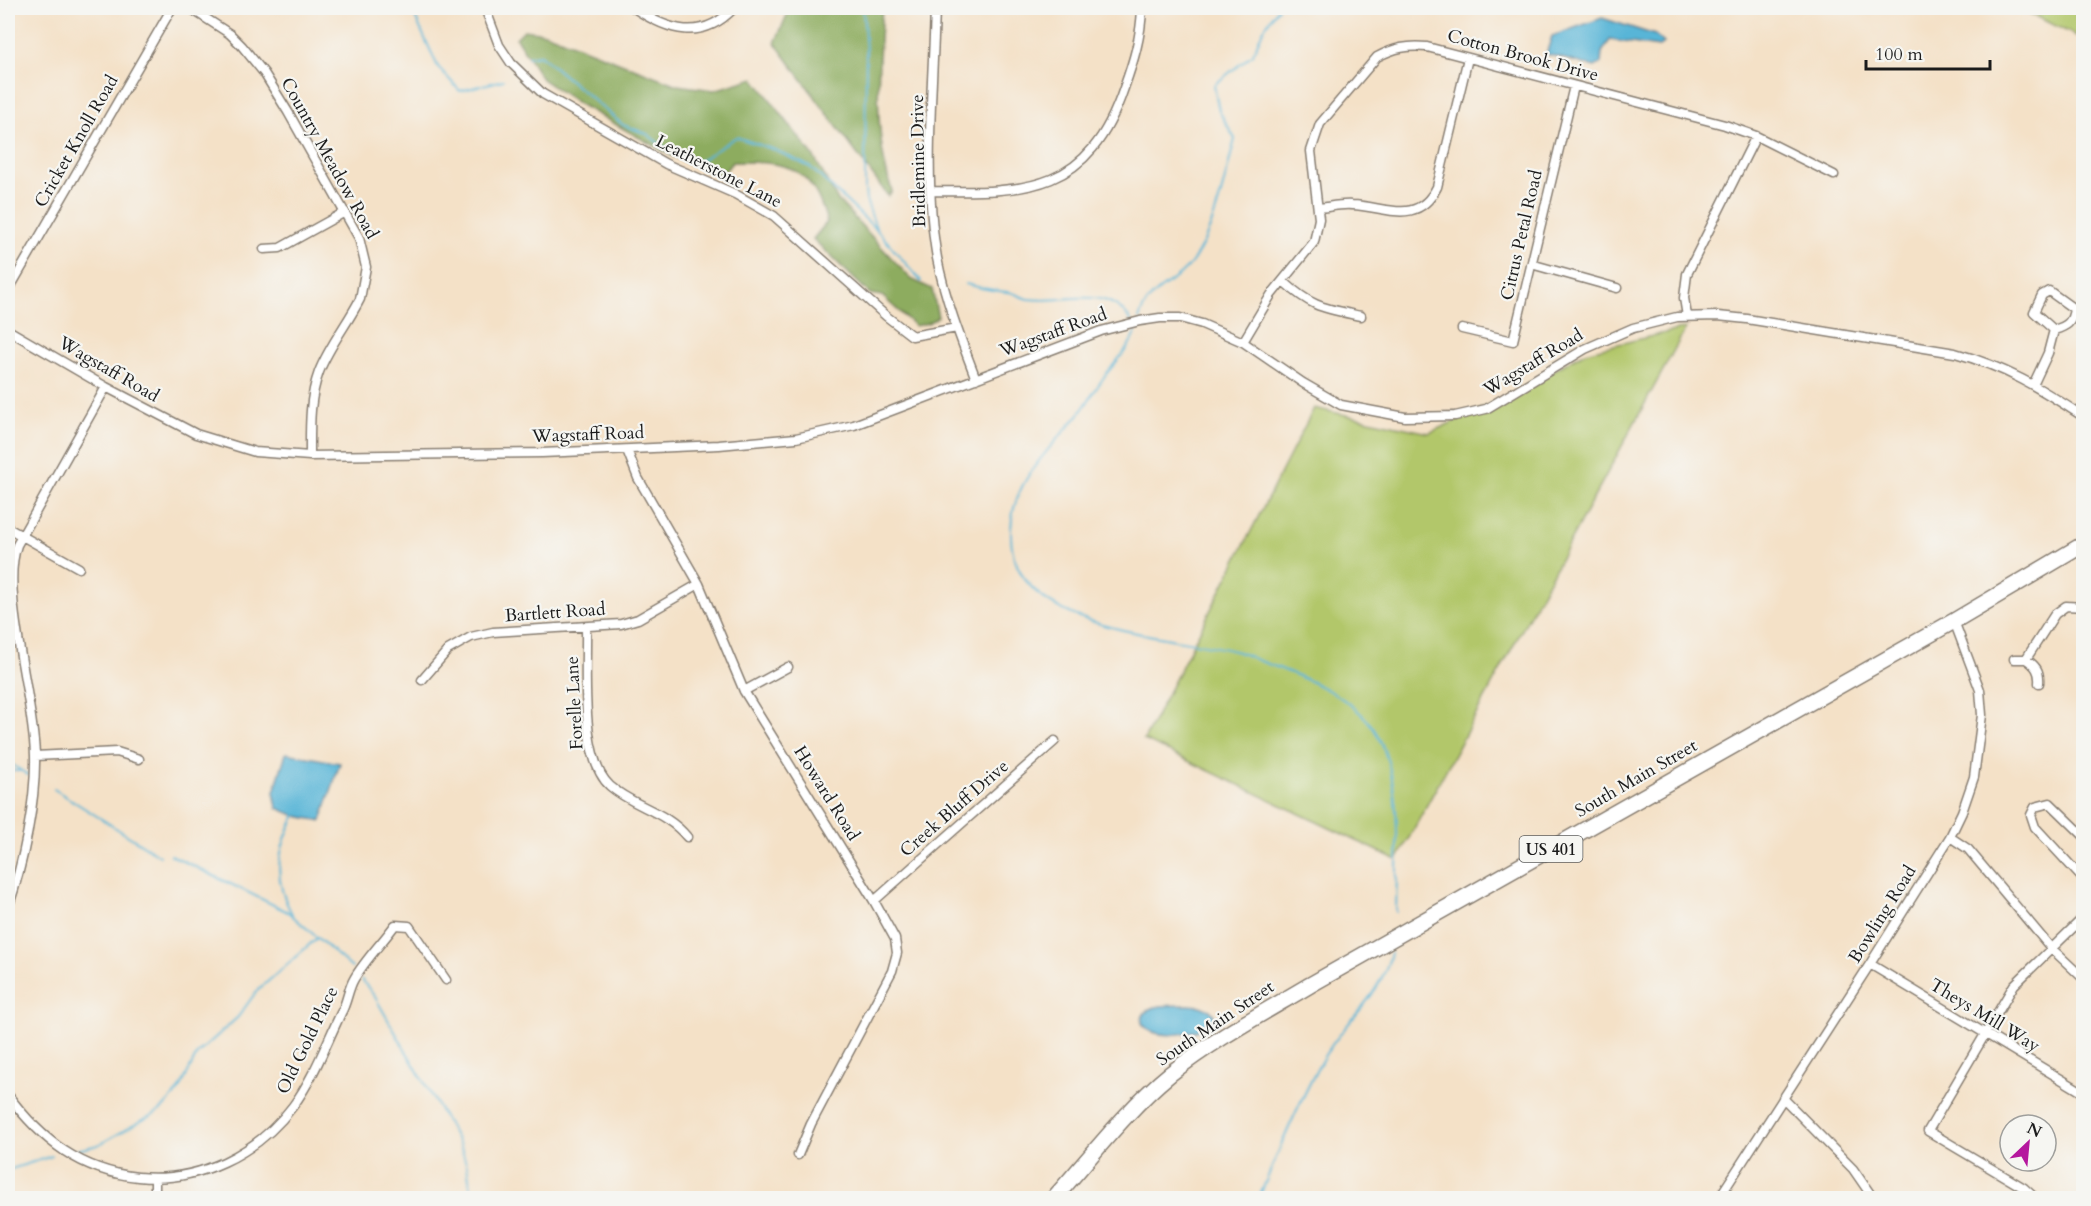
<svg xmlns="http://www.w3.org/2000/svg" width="2091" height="1206" font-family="Cardo,serif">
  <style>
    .green { fill: #b2c76b; stroke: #677244; stroke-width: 1.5 }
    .forest { fill: #8dac5f; stroke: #54643e; stroke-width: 1.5 }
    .water { fill: #59b5d7; stroke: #3a687a; stroke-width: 1.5 }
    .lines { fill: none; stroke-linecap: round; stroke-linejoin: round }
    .stream { stroke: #59b5d7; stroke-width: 2 }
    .street-casing { stroke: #887e72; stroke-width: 11 }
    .highway-casing { stroke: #887e72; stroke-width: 18 }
    .street { stroke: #fff; stroke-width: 8 }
    .highway { stroke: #fff; stroke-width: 15 }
    .labels { text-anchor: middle; stroke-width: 4.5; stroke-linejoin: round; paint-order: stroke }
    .shield { fill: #f6f6f2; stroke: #5d5d5c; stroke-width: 1.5 }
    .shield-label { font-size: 16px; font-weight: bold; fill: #1c1c1c }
    .street-label { font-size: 18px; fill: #1c1c1c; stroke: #f6f6f2 }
  </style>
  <rect width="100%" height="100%" fill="#f6f6f2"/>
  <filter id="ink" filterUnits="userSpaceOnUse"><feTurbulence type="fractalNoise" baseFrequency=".0167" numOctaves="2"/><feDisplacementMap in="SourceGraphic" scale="12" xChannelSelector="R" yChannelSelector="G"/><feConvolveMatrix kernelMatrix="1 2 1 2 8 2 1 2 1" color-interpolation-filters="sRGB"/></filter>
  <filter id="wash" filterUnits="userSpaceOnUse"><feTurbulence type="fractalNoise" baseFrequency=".008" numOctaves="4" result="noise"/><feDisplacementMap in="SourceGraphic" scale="24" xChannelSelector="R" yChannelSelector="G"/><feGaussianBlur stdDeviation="1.35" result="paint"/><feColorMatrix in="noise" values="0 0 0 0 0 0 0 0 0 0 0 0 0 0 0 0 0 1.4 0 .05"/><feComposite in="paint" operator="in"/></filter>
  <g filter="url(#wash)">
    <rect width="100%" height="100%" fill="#f4e1c7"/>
    <path class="green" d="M2018,8H2083V39Z
      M1686,328L1397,860L1144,740L1314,408L1429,433L1512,395L1585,352Z"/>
    <path class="forest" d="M790,8H882C878,67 873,134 892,191L888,196L775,43Z
      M524,30L545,33L677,85L714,90L754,78L814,157L837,199L911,279L932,289L938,317L928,323L915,326L882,296L870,294L813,239L827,222C811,165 788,162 733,162L721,175L674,157L581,105L542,79L516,38Z"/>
    <path class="water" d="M1602,18L1655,35L1664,43L1659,47L1610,40L1602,52L1601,63L1595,67L1546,54L1552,36Z
      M286,753L340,763L321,821L296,816L277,808L274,792Z
      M1188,1005L1200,1006L1210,1010L1214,1015L1213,1024C1196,1033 1154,1043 1142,1023C1141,1001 1173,1006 1188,1005Z"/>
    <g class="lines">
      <path class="stream" d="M411,8L438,67L460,91L503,80
        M863,8L866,51L865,189L866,200L876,228
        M528,57L540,55L623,125L647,134L673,154L698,162L736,137L775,150L810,167L877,230L921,281
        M966,284C982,289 992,290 1007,292C1015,292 1021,298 1029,299C1064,304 1108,283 1131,321
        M1139,319C1148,287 1175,286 1192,262C1215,230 1225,177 1235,139L1219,111L1214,85L1253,54L1263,30L1278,8
        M1138,324C1131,348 1122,354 1107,373C1097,386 1089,401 1079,414C1053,446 1017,476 1012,519C996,634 1162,632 1235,651C1244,653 1251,658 1260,661C1298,675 1356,696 1377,734C1403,782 1397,859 1396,912
        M8,762L28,775
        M8,771H22
        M54,789L160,856
        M171,855L288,912L352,968
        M292,914C272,878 277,850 296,815
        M362,980L375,997L460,1145L467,1166L472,1198
        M77,1150L98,1145L161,1110L180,1089L197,1054L238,1017L256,992L318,937
        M8,1170L52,1156
        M1259,1198C1278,1152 1298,1104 1322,1060C1344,1022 1381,997 1391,953"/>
    </g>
  </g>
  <g filter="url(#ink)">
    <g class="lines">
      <defs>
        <path id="street" d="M190,8L230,34L242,46L264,73L288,112L359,238L366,267L360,299C348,323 329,346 319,372C309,399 310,427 310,456
          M485,8L499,45L511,63L543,94L666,164L735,194L774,216L886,316L912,336L957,328
          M634,8C668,31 702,42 734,8
          M935,8C933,88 923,178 937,258C945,299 961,340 976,379
          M931,191C1028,193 1089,192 1124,88C1134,60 1141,37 1142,8
          M1319,208C1329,207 1341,204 1352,205C1385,206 1417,227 1437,187L1468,58
          M264,249L280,248L345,212
          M1531,264L1617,288
          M1283,281C1313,308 1323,308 1361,316
          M8,291L172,8
          M1687,316L1684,298L1687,274L1756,136
          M1462,329L1513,341L1574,86
          M8,330L106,387L196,434L255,452L310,456L542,453L719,445L796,438L854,425L1101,331L1140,321L1160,318H1180L1202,324L1243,342L1303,383L1341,405L1405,417L1455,416L1486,409L1585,349L1633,328L1677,317L1718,316L1747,319L1955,353C2006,367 2040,388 2084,417
          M1243,342L1271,295L1314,242L1319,219L1311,151L1320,124L1377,57C1394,48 1408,45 1427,47L1725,125L1756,136L1834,175
          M2034,383L2048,353L2054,330C2067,326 2072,323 2074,309L2049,291L2042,295L2034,312L2054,330
          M627,450L638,478L699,584L744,691L874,901L895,939L897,953L892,971L811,1124L798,1155
          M8,528L79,568
          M586,628C587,668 579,758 610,786C634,807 666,811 687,837
          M2014,659H2026L2055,614L2066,606L2084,607
          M2026,659C2036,666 2040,671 2039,683
          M422,680L448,650L471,637L493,632L621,624L638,619L699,584
          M744,691L788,667
          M35,756L117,752L139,759
          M2084,836L2050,803L2035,807L2031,815L2035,827L2084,880
          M1950,837L1968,849L2051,948L2084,979
          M874,901L1055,741
          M8,908C23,864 36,802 35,756C34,699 0,591 17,545L106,387
          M1870,964L2084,1093
          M8,1095C41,1140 81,1171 138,1177C198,1183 257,1154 293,1106C313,1079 326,1044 341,1013C347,1003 348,989 354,979C365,960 382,943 395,925L409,926L446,980
          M1783,1098L1853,1169L1873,1198
          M155,1198V1178
          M1719,1198L1870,964L1950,837L1962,812L1974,777L1982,715L1980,690L1954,621
          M2035,1198L2024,1188L1928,1131L2014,985L2084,917"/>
        <path id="highway" d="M1054,1198C1091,1157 1127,1109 1170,1074C1213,1040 1263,1013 1310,985L1954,621L2084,544"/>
      </defs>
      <use href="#street" class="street-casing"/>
      <use href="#highway" class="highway-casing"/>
      <use href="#street" class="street"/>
      <use href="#highway" class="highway"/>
    </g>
  </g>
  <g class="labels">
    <rect class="shield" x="1519.5" y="836" width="63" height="26" rx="4.5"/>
    <g class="shield-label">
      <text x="1551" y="855">US 401</text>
    </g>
    <g class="street-label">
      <text transform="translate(1523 55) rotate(15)" y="6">Cotton Brook Drive</text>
      <text transform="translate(76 141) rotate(-60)" y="6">Cricket Knoll Road</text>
      <text transform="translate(330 158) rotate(61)" y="6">Country Meadow Road</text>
      <text transform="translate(918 161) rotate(-91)" y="6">Bridlemine Drive</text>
      <text transform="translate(719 171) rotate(27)" y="6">Leatherstone Lane</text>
      <text transform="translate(1521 235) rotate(-77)" y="6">Citrus Petal Road</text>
      <text transform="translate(1053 332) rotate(-20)" y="6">Wagstaff Road</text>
      <text transform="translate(1533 362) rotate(-31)" y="6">Wagstaff Road</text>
      <text transform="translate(109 369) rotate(30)" y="6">Wagstaff Road</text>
      <text transform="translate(588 434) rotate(-2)" y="6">Wagstaff Road</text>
      <text transform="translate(555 612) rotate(-4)" y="6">Bartlett Road</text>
      <text transform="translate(574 703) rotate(-93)" y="6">Forelle Lane</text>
      <text transform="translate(1636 778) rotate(-30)" y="6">South Main Street</text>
      <text transform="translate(827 793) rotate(58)" y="6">Howard Road</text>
      <text transform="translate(954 808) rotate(-41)" y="6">Creek Bluff Drive</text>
      <text transform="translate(1882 914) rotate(-58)" y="6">Bowling Road</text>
      <text transform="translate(1985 1015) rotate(31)" y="6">Theys Mill Way</text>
      <text transform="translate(1215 1023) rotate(-34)" y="6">South Main Street</text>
      <text transform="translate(307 1040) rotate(-64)" y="6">Old Gold Place</text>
    </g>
  </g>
  <rect width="2091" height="1206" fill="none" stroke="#f6f6f2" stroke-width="30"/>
  <g transform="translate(2028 1143) rotate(26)"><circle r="28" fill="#f6f6f2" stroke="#9f9f9c" stroke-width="1.5"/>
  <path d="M0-4.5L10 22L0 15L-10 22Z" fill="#b5179e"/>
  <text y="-9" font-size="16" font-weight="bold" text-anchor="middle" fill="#1c1c1c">N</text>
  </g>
  <path d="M1866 60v9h124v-9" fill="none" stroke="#1c1c1c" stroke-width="3"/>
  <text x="1875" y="60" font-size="18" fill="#1c1c1c" stroke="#f6f6f2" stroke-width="4.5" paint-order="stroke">100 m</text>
</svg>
